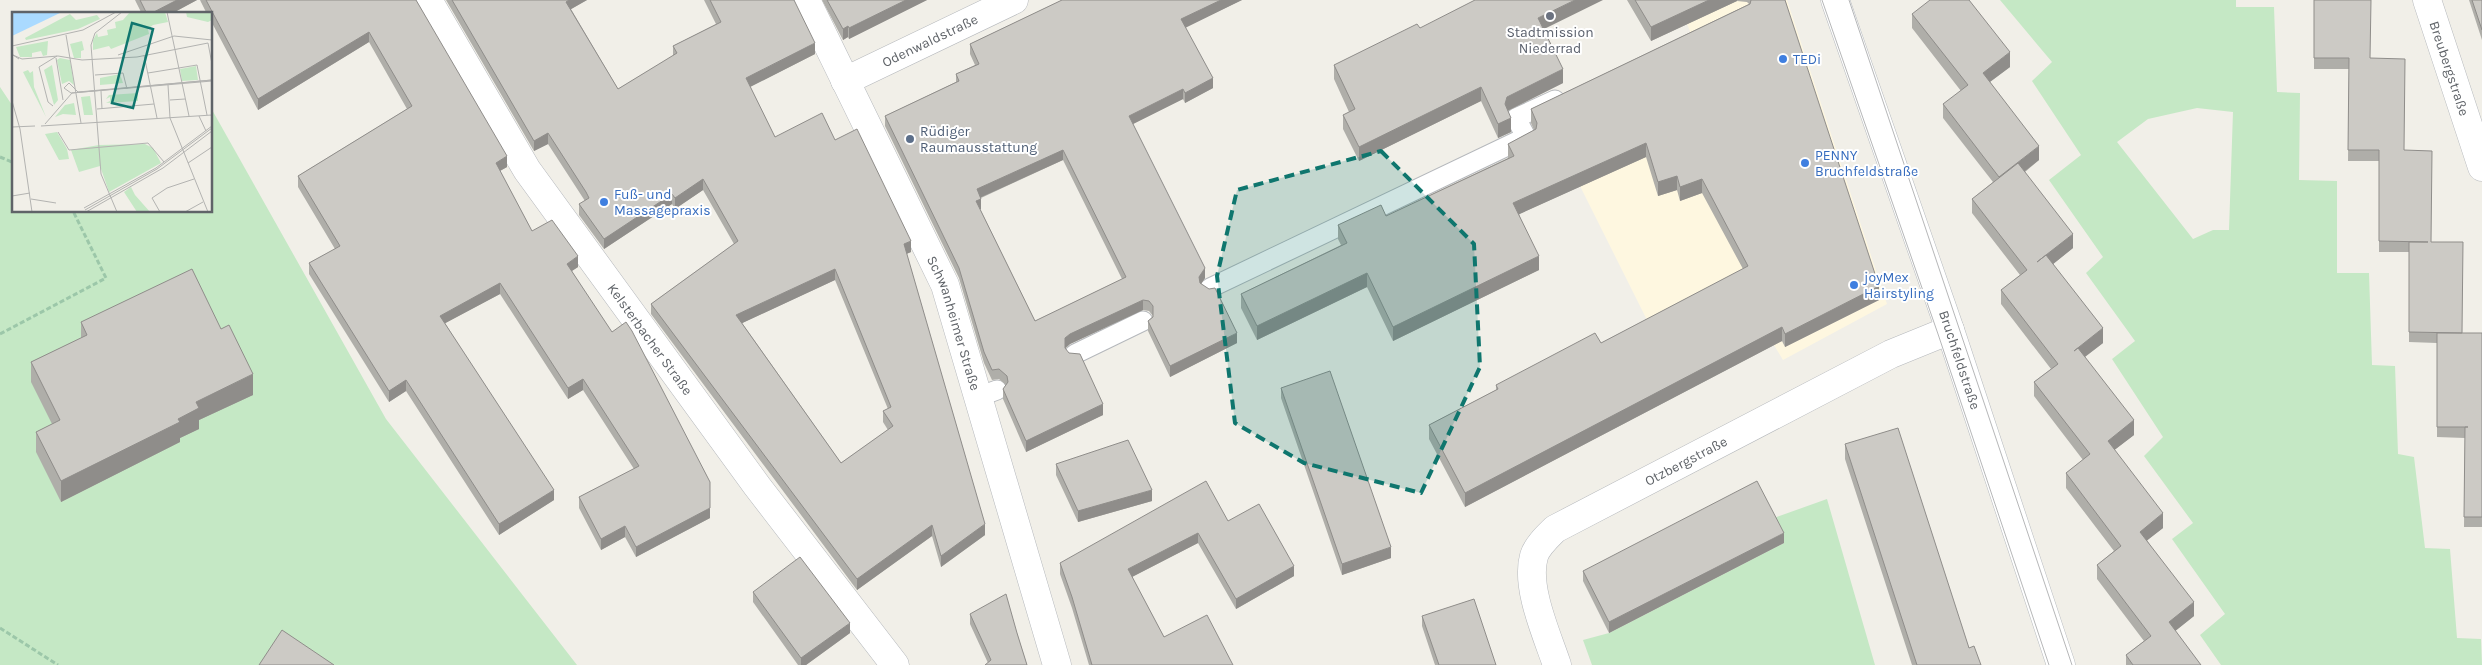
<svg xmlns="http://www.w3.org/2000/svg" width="2482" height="665" font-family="Karla,sans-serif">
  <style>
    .commercial { fill: #fef7e0 }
    .green { fill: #c5e8c5; fill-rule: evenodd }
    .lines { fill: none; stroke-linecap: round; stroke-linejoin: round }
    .lane-casing { stroke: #b5b8bc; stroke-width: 21 }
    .street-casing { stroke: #b5b8bc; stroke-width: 29 }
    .secondary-casing { stroke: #b6babf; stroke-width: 29 }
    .path { stroke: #9cc7a9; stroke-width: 3; stroke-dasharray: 5 2.5; stroke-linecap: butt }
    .lane { stroke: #fff; stroke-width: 19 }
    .street { stroke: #fff; stroke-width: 28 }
    .secondary { stroke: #fff; stroke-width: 28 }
    .tram { stroke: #b6b7b8; stroke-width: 1 }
    .wall { fill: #afaea9; fill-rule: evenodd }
    .shaded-wall { fill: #8f8d8a }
    .building { fill: #cccac5; stroke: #8f8d8a; fill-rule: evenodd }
    .marked { fill: #0f766e; fill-opacity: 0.2; stroke: #0f766e; stroke-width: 4; stroke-dasharray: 10 6; stroke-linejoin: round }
    .worship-dot { fill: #6b7280; stroke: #fff; stroke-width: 2 }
    .shop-dot { fill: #3f7fe0; stroke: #fff; stroke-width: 2 }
    .service-dot { fill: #5c6f8a; stroke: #fff; stroke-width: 2 }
    .labels { text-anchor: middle; stroke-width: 4; stroke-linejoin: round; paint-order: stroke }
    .worship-label { font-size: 14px; fill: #5b616d; stroke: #fff }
    .street-label { font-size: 14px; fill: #5f6368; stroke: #fff }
    .shop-label { font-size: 14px; fill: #366cbe; stroke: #fff; text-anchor: start }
    .service-label { font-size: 14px; fill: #4e5e75; stroke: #fff; text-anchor: start }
    .inset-road { fill: none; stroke: #b3b3b1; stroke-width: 1 }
    .view { fill: #0f766e; fill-opacity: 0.15; stroke: #0f766e; stroke-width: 2.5 }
    .inset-edge { fill: none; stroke: #5f6368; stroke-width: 2.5 }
  </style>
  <rect width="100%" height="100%" fill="#f1efe8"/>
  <path class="commercial" d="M1678,0H1787L1887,304L1783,360L1733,278L1649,324L1540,106L1691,34Z"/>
  <path class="green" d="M2000,0H2236V7H2274L2277,92L2300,93L2299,180L2337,181V273H2369L2372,365L2395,366L2398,454L2414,457L2425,548L2450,549L2457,638L2481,639L2482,665H2221L2200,635L2225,614L2172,539L2193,523L2144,456L2163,437L2112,359L2135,341L2086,273L2103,257L2049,180L2081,155L2032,81L2052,62ZM2197,108L2233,112L2229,230H2213L2193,239L2117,142L2148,119Z
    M0,87L14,108V211H211V108L386,419L577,665H0Z
    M1827,499L1875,665H1592L1583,640L1609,633L1784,543L1771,519Z"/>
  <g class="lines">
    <defs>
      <path id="lane" d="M1210,288L1526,137L1516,118L1555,100
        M1075,354L1143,321
        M978,397L997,390"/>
      <g id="street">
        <path id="s1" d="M428,0L527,170L757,486L895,665"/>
        <path id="s2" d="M806,0L945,285L1057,665"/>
        <path id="s3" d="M2427,0L2482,167"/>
        <path id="s4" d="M845,81L1014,0"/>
        <path id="s5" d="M1557,665C1547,635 1525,587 1534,556C1537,546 1548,536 1555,529L1891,354L1950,330"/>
      </g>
      <g id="secondary">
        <path id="s6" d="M1835,0L1950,330L2061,665"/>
      </g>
    </defs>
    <use href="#lane" class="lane-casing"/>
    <use href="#street" class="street-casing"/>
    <use href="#secondary" class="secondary-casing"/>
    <path class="path" d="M0,157L14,163
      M0,334L106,278L73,211
      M0,628L58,665"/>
    <use href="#lane" class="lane"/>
    <use href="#street" class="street"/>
    <use href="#secondary" class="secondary"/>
    <path class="tram" d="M1822,0L1938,334L2049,665
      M1849,0L2072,665"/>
  </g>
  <path class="wall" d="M135,0H197L171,14H142Z
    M200,0H416L507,167L500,171L532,231L578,267L572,271L710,518L636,557L625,537L601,550L579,508V497L634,469L583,390L568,399L500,294L445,323L554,500L499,535L406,391L389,402L309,274V263L335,249L298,187V176L407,109L369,42L258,110L211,21V14H207Z
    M446,0H587L571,9L618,89L673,56V46L716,24L704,0H794L815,54L750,87L775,137L835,140L911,252L906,254L985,535L941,567L932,536L857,590L651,314V304L734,244L703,190L675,209L672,204L604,249L579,215V204L585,201L548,144L534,151ZM835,280L888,409L883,411V422L888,430L841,463L742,323Z
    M822,0H927L849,39L848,37L843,40Z
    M1062,0H1242L1185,27L1213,88L1185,103L1183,99L1133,124L1205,278L1201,284L1237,343L1170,377L1148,331V321L1153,316L1149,311L1143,310L1070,344L1065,349L1103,415L1026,452L1003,399V389L1006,385L999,379L992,380L984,363L959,278L885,126V116L956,82V74L975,65L970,54V44ZM1063,160L1122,279L1035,321L980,209H981V198Z
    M1627,0H1785L1879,300L1785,347L1782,341L1465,507L1429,439V425L1496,390V385L1601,343L1743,269L1702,193L1680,201L1677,190L1658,196L1646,157L1519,214L1539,270L1393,341L1367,287L1257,340L1241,308V294L1341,245L1338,239V225L1386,216L1508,158V144L1534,130L1531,123V109L1749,4L1747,2L1737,1L1651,41Z
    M2314,0L2370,58L2404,150L2431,242L2462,333H2482V527H2464L2465,438L2437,437V343L2409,342V252H2379V161H2348L2349,69H2314Z
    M2469,0H2482V40Z
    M1912,14L2010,67L1990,82L2039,160L2025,172L2073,248L2053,264L2103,343L2085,357L2134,435L2114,450L2163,528L2147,540L2194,616L2175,631L2201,665H2126V655L2144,641L2097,579V565L2114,551L2066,488V473L2083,460L2034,396V382L2051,369L2001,304V290L2020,275L1972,213V199L1993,182L1943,118V104L1961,91L1912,28Z
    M1420,28L1544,29L1563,83L1508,111L1511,132L1498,138L1481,101L1359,161L1343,129V115L1349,112L1334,79V65Z
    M81,322L253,395L199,420V429L180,438V442L61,502L36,452V432L52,424L31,382V362L81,338Z
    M1281,388L1391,558L1342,575L1281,398Z
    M1845,444L1969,648L1981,665H1912L1845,459Z
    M1056,464L1152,501L1078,522L1056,475Z
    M1228,521L1294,576L1236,609L1198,543L1132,577L1164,637L1233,665H1089L1072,608L1060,574V563Z
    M1784,543L1609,633L1583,581V571Z
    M753,592L850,633L806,665H798L753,602Z
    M970,614L1017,633L1027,665L988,663L970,624Z
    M1422,616L1496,665H1435L1422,626Z"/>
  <path class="shaded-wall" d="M177,0H197L171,14H150Z
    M569,0H587L566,12V2Z
    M906,0H927L849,39V28Z
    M1221,0H1242L1181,30V19Z
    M1575,0H1603L1538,32V18Z
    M1709,0H1737V1L1651,41V27Z
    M848,26V37L843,40V29Z
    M369,32V42L258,110V99Z
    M815,43V54L746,89V78Z
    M2010,52V67L1983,87V73Z
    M1563,69V83L1507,111L1505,104L1507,97Z
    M1213,78V88L1185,103V93Z
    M1481,87V101L1359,161V147Z
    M1183,89V99L1129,126V116Z
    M1511,118V132L1498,138V124Z
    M548,133V144L534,151V141Z
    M1646,143V157L1513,217V203Z
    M2039,146V160L1999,191V177Z
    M1063,150V160L977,199V189Z
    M507,156V167L496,173V163Z
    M1677,176V190L1658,196V182Z
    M703,179V190L675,209V198Z
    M1702,179V193L1680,201V187Z
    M672,194V204L604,249V239Z
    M981,199V209L976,211V201Z
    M2073,234V248L2037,277V262Z
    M911,241V252L904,255V244Z
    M578,256V267L567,274V264Z
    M1539,256V270L1393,341V327Z
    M1205,268V278L1199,287V277Z
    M835,269V280L736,326V315Z
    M1367,273V287L1257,340V326Z
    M500,283V294L440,326V316Z
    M1879,286V300L1785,347V334Z
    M1143,300V310L1070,344L1065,348V358V338L1070,334Z
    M1782,327V341L1465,507V493Z
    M2103,328V343L2074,365V351Z
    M1237,333V343L1170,377V366Z
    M253,374V395L199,420V429L180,438V442L61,502V481L196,402Z
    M583,379V390L568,399V388Z
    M406,380V391L389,402V391Z
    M1103,404V415L1026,452V441Z
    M2134,420V435L2108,455V441Z
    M554,490V500L499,535V524Z
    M1152,490V501L1078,522V511Z
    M710,508V518L636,557V547Z
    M2163,513V528L2140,546V532Z
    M985,524V535L941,567V556Z
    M932,525V536L857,590V579Z
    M625,526V537L601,550V539Z
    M1198,533V543L1128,579V569Z
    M1784,533V543L1609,633V622Z
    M1391,547V558L1342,575V564Z
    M1294,566V576L1236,609V599Z
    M2194,602V616L2169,636V622Z
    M850,623V633L806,665H801V658Z"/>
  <path class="building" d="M140,0H177L150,14H147Z
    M206,0H416L507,156L496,163L532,231L552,220L578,256L567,264L612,332L626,322L632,331L710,482V508L636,547L625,526L601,539L579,497L639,466L583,379L568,388L500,283L440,316L554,490L499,524L406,380L389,391L309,263L340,246L298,176L412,106L369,32L258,99Z
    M452,0H569L566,2L618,89L677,53L673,46L721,22L710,0H794L815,43L746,78L775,137L822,113L835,140L857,129L911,241L904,244L985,524L941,556L932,525L857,579L651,304L738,241L703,179L675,198L672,194L604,239L579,204L589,198L586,192L548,133L534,141ZM835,269L891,407L883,411L893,426L841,463L736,315Z
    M827,0H906L849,28L848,26L843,29Z
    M1062,0H1221L1181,19L1213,78L1185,93L1183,89L1129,116L1205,268L1199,277L1200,283L1209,289L1215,288L1237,333L1170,366L1148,321L1153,317V306L1149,301L1143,300L1070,334L1065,338V348L1069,353L1080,354L1103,404L1026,441L1003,389L1008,382L1007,376L999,369L992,370L984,352L959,268L885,116L959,81L956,74L979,64L970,44ZM1063,150L1126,277L1035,321L976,201L981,199L977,189Z
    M1475,0H1575L1538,18L1563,69L1507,97L1505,104L1511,118L1498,124L1481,87L1359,147L1343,115L1355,109L1334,65L1417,24L1420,28Z
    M1635,0H1709L1651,27Z
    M1751,0H1785L1879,286L1785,334L1782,327L1465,493L1429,425L1498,389L1496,385L1595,333L1601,343L1748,266L1702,179L1680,187L1677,176L1658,182L1646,143L1513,203L1539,256L1393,327L1367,273L1257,326L1241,294L1347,243L1338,225L1381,205L1386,216L1514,156L1508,144L1536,129L1537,123L1531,109L1750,4Z
    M1930,0H1969L2010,52L1983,73L2039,146L1999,177L1943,104L1968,85L1912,14Z
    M2314,0H2371L2370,58L2405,59L2404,150L2432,151L2431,242H2463L2462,333L2409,332V242H2428L2379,241V150H2348L2349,58H2314Z
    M2472,0H2482V30Z
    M2018,163L2073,234L2037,262L2046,255L2103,328L2074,351L2078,348L2134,420L2108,441L2163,513L2140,532L2194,602L2169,622L2201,665H2133L2126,655L2151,636L2097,565L2121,546L2066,473L2090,454L2034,382L2058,364L2001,290L2027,270L1972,199Z
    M192,269L221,329L229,325L253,374L196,402L199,408L178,419L180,422L61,481L36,432L60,420L31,362L87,335L81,322Z
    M2437,333H2482V517H2464L2465,427H2468H2437Z
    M1330,371L1391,547L1342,564L1281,388Z
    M1898,428L1969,648L1974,646L1981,665H1917L1845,444Z
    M1128,440L1152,490L1078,511L1056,464Z
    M1206,481L1228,521L1259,504L1294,566L1236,599L1198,533L1128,569L1164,637L1207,615L1233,665H1092L1072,597L1060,563Z
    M1757,481L1784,533L1609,622L1583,571Z
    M800,557L850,623L801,658L753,592Z
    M1006,594L1017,633L1027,665H985L991,660L970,614Z
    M1474,599L1496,665H1439L1422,616Z
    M282,630L334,665H259Z"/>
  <path class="marked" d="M1381,151L1474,244L1480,367L1421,493L1304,463L1235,423L1217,276L1237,190Z"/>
  <circle class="worship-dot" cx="1550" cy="16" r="5"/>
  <g class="shop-dot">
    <circle cx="1783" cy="59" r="5"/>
    <circle cx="1805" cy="163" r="5"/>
    <circle cx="604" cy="202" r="5"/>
    <circle cx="1854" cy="285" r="5"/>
  </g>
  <circle class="service-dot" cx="910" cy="139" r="5"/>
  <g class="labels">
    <g class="worship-label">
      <text x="1550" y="37">Stadtmission<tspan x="1550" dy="16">Niederrad</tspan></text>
    </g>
    <g class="street-label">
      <text dy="5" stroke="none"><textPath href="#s4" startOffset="94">Odenwaldstraße</textPath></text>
      <text dy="5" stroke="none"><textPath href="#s3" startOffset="72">Breubergstraße</textPath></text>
      <text dy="5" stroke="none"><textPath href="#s2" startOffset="356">Schwanheimer Straße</textPath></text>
      <text dy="5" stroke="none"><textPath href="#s1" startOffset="406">Kelsterbacher Straße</textPath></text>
      <text dy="5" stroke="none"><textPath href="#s6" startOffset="381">Bruchfeldstraße</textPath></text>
      <text dy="5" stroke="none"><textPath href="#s5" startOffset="295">Otzbergstraße</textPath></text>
    </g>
    <g class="shop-label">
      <text x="1793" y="64">TEDi</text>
      <text x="1815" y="160">PENNY<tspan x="1815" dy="16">Bruchfeldstraße</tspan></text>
      <text x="614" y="199">Fuß- und<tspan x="614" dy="16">Massagepraxis</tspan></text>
      <text x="1864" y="282">joyMex<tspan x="1864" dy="16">Hairstyling</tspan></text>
    </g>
    <g class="service-label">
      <text x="920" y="136">Rüdiger<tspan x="920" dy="16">Raumausstattung</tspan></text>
    </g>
  </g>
  <g transform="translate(12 12)">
    <rect width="200" height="200" fill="#f1efe8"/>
    <path d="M118,0H153L156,10L141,13L136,17L137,22L99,37L97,34L81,38V28L85,21L86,25L96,23L95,18L104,16L103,10L111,8ZM174,0H200V8L196,10L175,5ZM58,2L64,8L85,3L88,7L66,17L14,28L13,26ZM70,29L72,38L69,39V46H62L58,32ZM48,46L58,48L62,73L57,69L50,72L45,48ZM40,53L46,88L42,93L32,58ZM184,54L186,68L170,69L168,57ZM108,62L111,71L88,73V66ZM126,81V89L94,91L98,89V85L94,87L97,83ZM78,84L81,103H72L69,85ZM62,91L64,103L51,102L43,105L53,93ZM45,120L55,137L57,147L47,148L33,122ZM133,132L141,136L149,151L97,180L88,154L67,160L59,138L87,133ZM119,175L123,183L138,200H125L112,180Z" fill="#c5e8c5"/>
    <path d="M36,29L35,43L31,44L29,39L20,41V45H8L4,35ZM16,58L18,61L21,59L22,75L34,105L11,60Z" fill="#c5e8c5"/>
    <path d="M0,0H50L0,24Z" fill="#aadaff"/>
    <path class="inset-road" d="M155,0L177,104M54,23L69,111M196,31L200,52M0,34L71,18L104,0M106,43L162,24L200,28M132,43L145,106M44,46L51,88M7,47L1,43L10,47L46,44L70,48L125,45L196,31M136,61L185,53L195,103M83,63L111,61L115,77M200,68L66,80L57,71L52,76L59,81L200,69M156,73L158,106L196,200M89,79L90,97M158,88L173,87M0,89L8,117L20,200M41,94L36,90L27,55L45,44M85,97L142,92M187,104L194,119M33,112L60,81L200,68M29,114L200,103M0,115L23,114M46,120L57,138L136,131L152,150M176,151L200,135M0,184L18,181M19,187L44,191M72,196L144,156L200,114M73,198L145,157L200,116M74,200L151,156L200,119M105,200L89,162L79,33L83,21L110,0M148,200L140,186L155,176L182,167M173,200L191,190"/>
    <path class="view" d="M120,11L141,17L121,96L100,91Z"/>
    <rect width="200" height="200" class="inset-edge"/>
  </g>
</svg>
